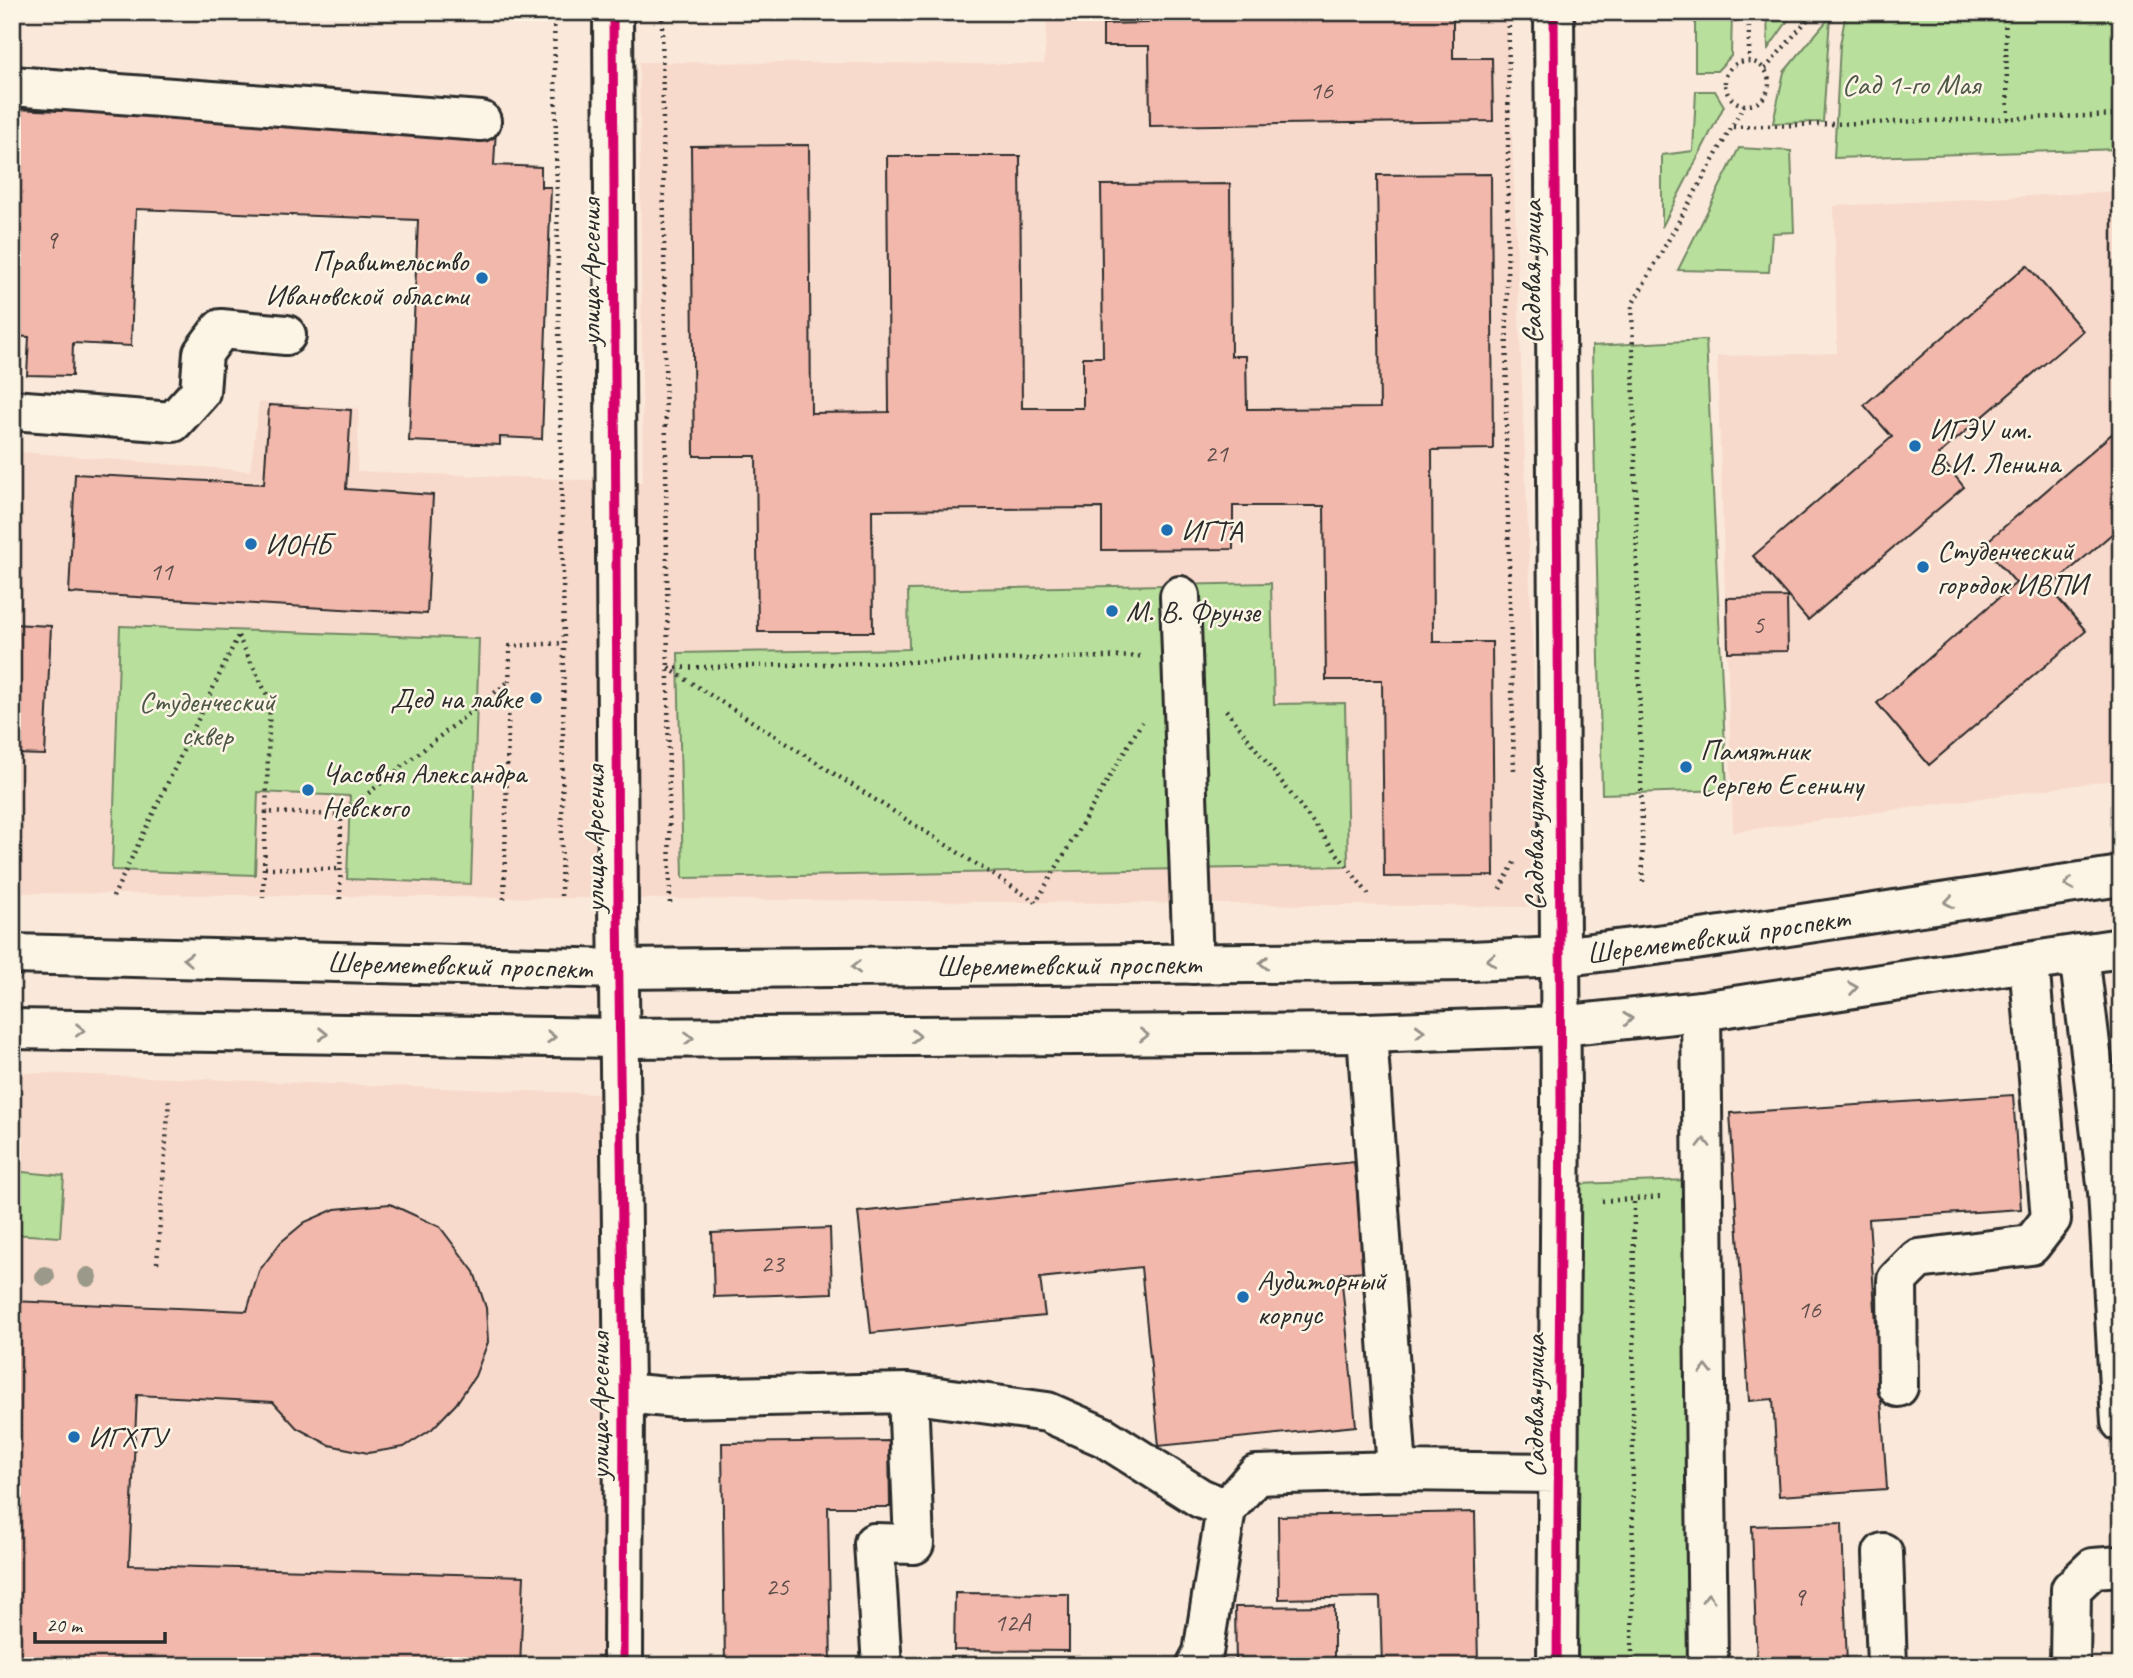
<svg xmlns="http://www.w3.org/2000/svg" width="2133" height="1678" font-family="Caveat,sans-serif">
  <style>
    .built { fill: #f8dacc }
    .green { fill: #b8e09c; stroke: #728664; stroke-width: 2 }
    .building { fill: #f2b8ac; stroke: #2b2b2b; stroke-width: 2 }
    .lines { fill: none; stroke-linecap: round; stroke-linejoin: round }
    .minor-casing { stroke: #2b2b2b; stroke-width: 44 }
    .major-casing { stroke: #2b2b2b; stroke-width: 44 }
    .path { stroke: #2b2b2b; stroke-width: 4.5; stroke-dasharray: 2 5; stroke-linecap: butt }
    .minor { stroke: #fcf5e5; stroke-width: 38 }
    .major { stroke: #fcf5e5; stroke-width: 38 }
    .cycleway-casing { stroke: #fcf5e5; stroke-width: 13 }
    .cycleway { stroke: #d6006c; stroke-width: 9 }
    .tree { fill: #9b9989 }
    .oneway { stroke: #949088 }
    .poi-dot { fill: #1f6fb2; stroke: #fcf5e5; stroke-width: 2.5 }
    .labels { text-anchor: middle; stroke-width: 5; stroke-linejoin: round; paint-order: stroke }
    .number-label { font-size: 26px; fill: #5d4e4b }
    .park-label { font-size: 30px; fill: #4e5847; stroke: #fcf5e5 }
    .poi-label { font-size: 30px; fill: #2b2b2b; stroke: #fcf5e5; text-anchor: start }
    .street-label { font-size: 30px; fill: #2b2b2b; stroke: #fcf5e5 }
  </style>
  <rect width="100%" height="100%" fill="#fae9da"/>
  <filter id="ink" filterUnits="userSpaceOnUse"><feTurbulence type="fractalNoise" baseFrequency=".0143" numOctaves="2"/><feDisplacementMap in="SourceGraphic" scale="14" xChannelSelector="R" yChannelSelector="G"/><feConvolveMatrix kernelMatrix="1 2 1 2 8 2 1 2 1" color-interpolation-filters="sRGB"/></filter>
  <g filter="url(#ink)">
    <path class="built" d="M1048,12H1507L1543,907L12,893V451L250,471L259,402L359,408L357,471L643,482L639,62L1044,64Z
      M2121,191V779L1733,832L1717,356L1837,353L1834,206Z
      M12,1072L608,1094L606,1666H12Z"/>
    <path class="green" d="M1695,12H1732L1731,56L1717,71H1695Z
      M1767,12H1794L1768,49Z
      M1846,12H2121V149L1834,158L1840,45Z
      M1830,17L1823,122L1773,123L1784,72Z
      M1696,91H1715L1724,106L1662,227V155L1693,151Z
      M1739,148L1791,151L1794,232L1772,233L1769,272L1678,270Z
      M1706,340L1727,790L1602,794L1592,346Z
      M1271,583L1274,704L1345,703L1348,866L683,878L678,653L909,649L908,590Z
      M120,626L479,639L471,884L347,879L350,796L258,792L255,875L112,870Z
      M12,1171L64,1176L60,1237L12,1234Z
      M1688,1180L1689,1666H1572L1578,1184Z"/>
    <path class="building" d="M422,12H520V19Z
      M1148,12H1453V58H1492L1493,121L1150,126L1149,46H1103V24L1148,23Z
      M12,109L496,128L494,165L541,167V187H551L542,439L500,437V445L409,441L418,220L136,209L131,346L73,343L72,376L27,375L29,337L12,336Z
      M809,145L811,413L889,412L887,156H1020L1022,408H1083V357H1103L1101,185L1230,184L1231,356H1246L1247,409L1380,408L1377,175L1491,174L1493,449L1432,450L1433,642H1492L1494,876L1384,877L1382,680H1326L1324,506H1233V549L1102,550V508L872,510L873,632H758L756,456H694L691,146Z
      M2027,265L2083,331L1938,455L1964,487L1808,620L1753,556L1892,437L1864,405Z
      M269,405L351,410L346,489L433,495L427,614L69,593L75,474L264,484Z
      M2121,426V526L2049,588L2086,631L1929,765L1877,703L2016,583L1983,545Z
      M1787,597L1788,651L1728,652L1727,598Z
      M12,624L51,626L45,755L12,754Z
      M2121,683V705L2114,696L2116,686Z
      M2013,1095L2021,1209L1869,1219L1887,1489L1779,1496L1773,1399L1749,1401L1730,1113Z
      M1354,1162L1365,1271L1341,1273L1356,1426L1159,1446L1141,1267L1040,1278L1045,1316L871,1333L858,1212Z
      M390,1204L440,1227L474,1272L486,1308L488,1342L475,1376L456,1404L432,1429L404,1447L368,1453L329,1445L297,1428L273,1402L137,1395L129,1565L524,1576L520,1666H12V1301L247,1311L259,1271L281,1242L305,1222L335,1209Z
      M830,1228L832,1293L714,1297L712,1233Z
      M889,1441L890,1507H828L831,1666H725L722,1443Z
      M1475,1512L1478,1666H1382L1380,1597L1279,1599L1278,1516Z
      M1842,1523L1847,1666H1757L1752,1526Z
      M955,1593L1069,1594V1651L954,1650Z
      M1334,1606V1666H1236L1235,1607Z"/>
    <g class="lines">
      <defs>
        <path id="minor" d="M613,12L618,905L624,1393L623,1666
          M1554,12L1561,1100L1557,1666
          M12,86L481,121
          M12,410L173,422L200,392L203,353L221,329L286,335
          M1180,596L1193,964
          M2079,954L2108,1192L2121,1422
          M1701,1011L1708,1666
          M1898,1387L1897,1280L1918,1259L2031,1245L2051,1219L2029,962
          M624,1393L677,1398L908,1393L914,1544L874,1543L882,1666
          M908,1393L1047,1412L1104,1437L1200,1498L1226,1509
          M1397,1471L1558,1473
          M1883,1553L1887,1666
          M1196,1666L1203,1653L1226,1509L1256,1475L1397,1471L1367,1033
          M2070,1666L2071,1589L2093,1568L2121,1566"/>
        <g id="major">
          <path id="s1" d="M12,954L619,969L1471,961L1559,957L1688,941L2121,876"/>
          <path d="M12,1029L620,1038L1367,1033L1560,1026L1701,1011L2121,948"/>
        </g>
      </defs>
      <use href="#minor" class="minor-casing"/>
      <use href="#major" class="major-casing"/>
      <path class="path" d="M554,12L564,643L561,899
        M662,12L670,906
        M1509,12L1506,439L1514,770
        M1749,12V61
        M2005,12L2008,119
        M1725 83a22 22 0 1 1 44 0a22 22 0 1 1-44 0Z
        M1765,69L1814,12
        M1733,127L2121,115
        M238,636L270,701L266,812
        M668,668L1036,902L1142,722
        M669,668L1143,656
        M1226,710L1369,895
        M265,868L340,869
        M1643,882L1632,305L1744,105
        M1500,889L1516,859
        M113,897L238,636
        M263,898L266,812L341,815
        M340,899L341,815L507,683
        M504,899L510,646L564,643
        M1602,1201L1663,1197
        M157,1263L169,1100
        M1632,1666L1634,1200"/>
      <use href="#minor" class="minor"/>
      <use href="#major" class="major"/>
      <defs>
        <path id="cycleway" d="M613,12L618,905L624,1393L623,1666
          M1554,12L1561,1100L1557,1666"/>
      </defs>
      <use href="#cycleway" class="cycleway-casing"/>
      <use href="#cycleway" class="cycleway"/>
    </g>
    <g class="tree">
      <circle cx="45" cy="1276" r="10"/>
      <circle cx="88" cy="1277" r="10"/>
    </g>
    <defs><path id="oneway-chevron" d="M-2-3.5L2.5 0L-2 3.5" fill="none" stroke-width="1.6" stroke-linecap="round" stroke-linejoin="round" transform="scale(1.75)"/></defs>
    <g class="oneway">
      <use href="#oneway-chevron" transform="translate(2069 884) rotate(171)"/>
      <use href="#oneway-chevron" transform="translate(1949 902) rotate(171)"/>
      <use href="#oneway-chevron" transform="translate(188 959) rotate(-178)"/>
      <use href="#oneway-chevron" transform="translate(1491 960) rotate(177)"/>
      <use href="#oneway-chevron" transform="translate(1264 963) rotate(179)"/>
      <use href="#oneway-chevron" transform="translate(856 967) rotate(179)"/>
      <use href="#oneway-chevron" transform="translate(1853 988) rotate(-9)"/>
      <use href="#oneway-chevron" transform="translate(1628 1019) rotate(-6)"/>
      <use href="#oneway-chevron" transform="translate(80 1030) rotate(1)"/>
      <use href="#oneway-chevron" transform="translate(1420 1031) rotate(-2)"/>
      <use href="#oneway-chevron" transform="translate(323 1034) rotate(1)"/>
      <use href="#oneway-chevron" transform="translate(1144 1035)"/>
      <use href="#oneway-chevron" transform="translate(916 1036)"/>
      <use href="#oneway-chevron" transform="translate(551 1037) rotate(1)"/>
      <use href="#oneway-chevron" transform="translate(689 1038)"/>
      <use href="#oneway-chevron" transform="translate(1704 1143) rotate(-90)"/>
      <use href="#oneway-chevron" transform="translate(1706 1370) rotate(-90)"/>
      <use href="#oneway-chevron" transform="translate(1708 1598) rotate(-90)"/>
    </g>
  </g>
  <g class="poi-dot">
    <circle cx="482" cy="278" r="7"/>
    <circle cx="1915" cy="446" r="7"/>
    <circle cx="1167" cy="530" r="7"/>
    <circle cx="251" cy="544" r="7"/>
    <circle cx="1923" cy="567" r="7"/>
    <circle cx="1112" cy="611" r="7"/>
    <circle cx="536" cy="698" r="7"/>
    <circle cx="1686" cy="767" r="7"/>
    <circle cx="308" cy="790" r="7"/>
    <circle cx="1243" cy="1297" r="7"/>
    <circle cx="74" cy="1437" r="7"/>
  </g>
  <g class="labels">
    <g class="number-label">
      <text x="1321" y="99">16</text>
      <text x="51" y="248">9</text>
      <text x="1216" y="462">21</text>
      <text x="161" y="580">11</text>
      <text x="1758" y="633">5</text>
      <text x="772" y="1272">23</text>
      <text x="1809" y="1318">16</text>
      <text x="777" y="1595">25</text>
      <text x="1799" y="1605">9</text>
      <text x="1012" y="1631">12А</text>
    </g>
    <g class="park-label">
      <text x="1911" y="94">Сад 1-го Мая</text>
      <text x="207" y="711">Студенческий<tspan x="207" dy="34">сквер</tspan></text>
    </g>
    <g class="poi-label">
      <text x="468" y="271" text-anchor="end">Правительство<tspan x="468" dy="34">Ивановской области</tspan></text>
      <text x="1929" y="439">ИГЭУ им.<tspan x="1929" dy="34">В.И. Ленина</tspan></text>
      <text x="1181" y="540">ИГТА</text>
      <text x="265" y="554">ИОНБ</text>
      <text x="1937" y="560">Студенческий<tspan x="1937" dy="34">городок ИВПИ</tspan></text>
      <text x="1126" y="621">М. В. Фрунзе</text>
      <text x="522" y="708" text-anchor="end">Дед на лавке</text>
      <text x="1700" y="760">Памятник<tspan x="1700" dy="34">Сергею Есенину</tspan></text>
      <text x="322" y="783">Часовня Александра<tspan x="322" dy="34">Невского</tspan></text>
      <text x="1257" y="1290">Аудиторный<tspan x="1257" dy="34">корпус</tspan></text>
      <text x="88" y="1447">ИГХТУ</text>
    </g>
    <g class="street-label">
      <text transform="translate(590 272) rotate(-90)" y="10">улица Арсения</text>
      <text transform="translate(1531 272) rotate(-90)" y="10">Садовая улица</text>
      <text transform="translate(594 839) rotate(-90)" y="10">улица Арсения</text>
      <text transform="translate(1534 839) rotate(-90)" y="10">Садовая улица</text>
      <text dy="10" stroke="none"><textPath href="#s1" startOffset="1708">Шереметевский проспект</textPath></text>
      <text dy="10" stroke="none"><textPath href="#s1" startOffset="1057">Шереметевский проспект</textPath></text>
      <text dy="10" stroke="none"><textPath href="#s1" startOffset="448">Шереметевский проспект</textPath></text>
      <text transform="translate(599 1406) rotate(-90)" y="10">улица Арсения</text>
      <text transform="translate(1534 1406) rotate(-90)" y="10">Садовая улица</text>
    </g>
  </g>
  <rect width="2133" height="1678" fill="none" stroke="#fcf5e5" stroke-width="42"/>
  <rect x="21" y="21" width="2091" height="1636" fill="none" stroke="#2b2b2b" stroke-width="2.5" filter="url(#ink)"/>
  <path d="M35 1632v10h130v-10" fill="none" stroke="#2b2b2b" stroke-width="3.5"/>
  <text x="46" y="1632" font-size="21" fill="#2b2b2b" stroke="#fcf5e5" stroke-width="5" paint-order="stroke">20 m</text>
</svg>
